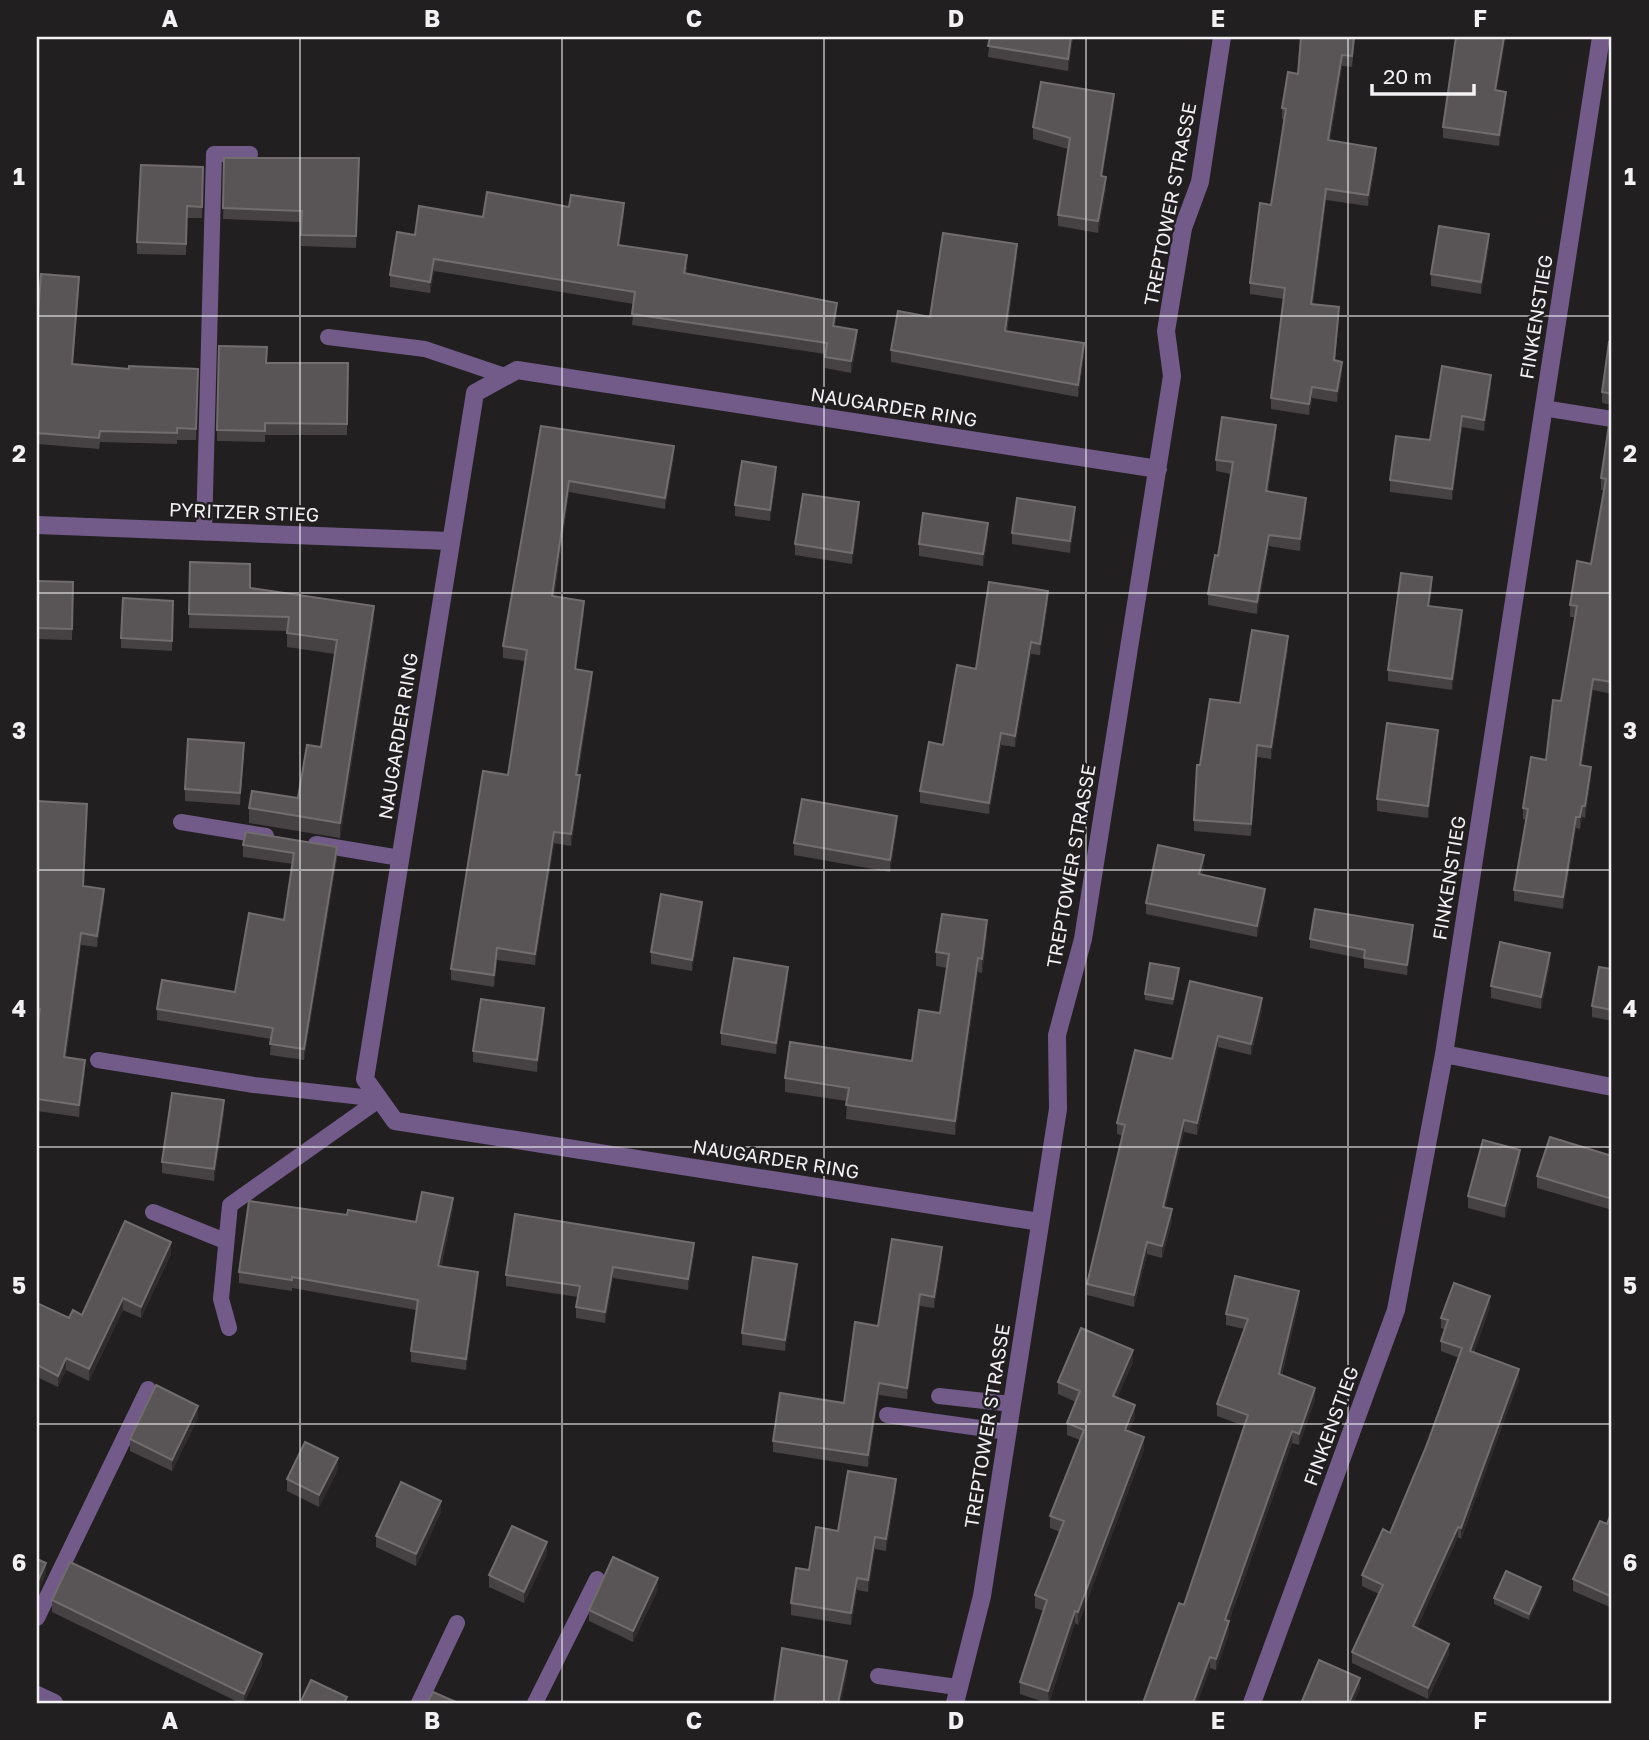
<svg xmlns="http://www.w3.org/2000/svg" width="1649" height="1740" font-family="'Golos Text',sans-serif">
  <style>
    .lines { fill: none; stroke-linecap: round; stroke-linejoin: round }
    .service { stroke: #725b88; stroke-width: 16 }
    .minor { stroke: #725b88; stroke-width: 18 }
    .wall { fill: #464244 }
    .shaded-wall { fill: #302c2e }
    .building { fill: #595557; stroke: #716d6f; stroke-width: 2 }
    .grid { fill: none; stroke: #f3f1f3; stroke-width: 2; stroke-opacity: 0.55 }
    .labels { text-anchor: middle; stroke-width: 5; stroke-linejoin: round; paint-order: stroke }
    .street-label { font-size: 19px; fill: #f3f1f3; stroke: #221f21 }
    .neatline { fill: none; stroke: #f3f1f3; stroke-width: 2.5 }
    .grid-label { font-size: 23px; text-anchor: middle; font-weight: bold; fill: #f3f1f3 }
  </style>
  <rect width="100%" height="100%" fill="#221f21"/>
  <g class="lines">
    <path class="service" d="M328,337L425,349L505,376
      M1543,408L1612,419
      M204,532L214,154H250
      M181,822L266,836
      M316,844L400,858
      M98,1060L254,1085L380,1099
      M153,1212L225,1241
      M229,1328L221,1299L230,1205L380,1099
      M939,1396L1012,1404
      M887,1415L1008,1432
      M37,1618L148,1389
      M878,1676L957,1687
      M419,1703L457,1623
      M535,1703L597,1579"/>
    <path class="minor" d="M37,525L449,541
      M1444,1054L1612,1087
      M1040,1222L395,1121L365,1079L475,393L517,370L1158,469
      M37,1695L54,1703
      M955,1703L982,1596L1058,1109L1057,1035L1083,939L1172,376L1166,331L1183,228L1200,182L1222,37
      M1252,1703L1396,1310L1444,1054L1601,37"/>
  </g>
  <path class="wall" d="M990,37H1073L1068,71L988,57Z
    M1355,37L1352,67L1342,66L1330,141L1376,159L1368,206L1326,200L1313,304L1339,318L1335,361L1342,373L1337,402L1312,398L1309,415L1271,409V398L1284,299L1250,294V283L1271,205L1285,120L1282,119V108L1298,74Z
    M1497,90L1506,103L1499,146L1443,138V127Z
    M1114,105L1102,177L1106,189L1098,233L1058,226V215L1068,149L1033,139V127Z
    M224,158H359L356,248L301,246V222L223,219Z
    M203,167L202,218H187L186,255L137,254V242Z
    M569,207L624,214L619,246L687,267L686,273L837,314L835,326L857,341L851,373L825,368V354L632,325L634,304L434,271L430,293L390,287V275L415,235L483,217Z
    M1489,246L1481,294L1431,286V274Z
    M1017,255L1007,332L1084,355L1078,397L891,362V350L930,317Z
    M79,288L73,364L129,369H198L196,440H177V444L100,442L99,449L37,444V328Z
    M1612,343V405L1602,403V392Z
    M219,346L266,363H348L347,435H265V442L217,441Z
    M1491,386L1484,431L1462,427L1452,500L1390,492V480L1430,440Z
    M1612,418V694L1593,690L1582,765L1591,778L1585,818L1582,817L1580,829L1576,828L1563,909L1514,901V890L1526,820L1523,819V808L1546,760L1561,701L1575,617H1570V605L1591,564L1604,490H1601V478Z
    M541,426L674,457L665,509L569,492L554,597L584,612L576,669L592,683L578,775L580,787L571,846L554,843L535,965L497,960L494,987L451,980V969L508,775L525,661L503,658V646Z
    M1276,436L1268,492L1306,509L1300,551L1269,546L1257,614L1208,605V594L1218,556L1231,474L1216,471V460Z
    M776,478L770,521L735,516V505Z
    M859,514L852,564L795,555V544Z
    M1075,518L1070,553L1012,544V533Z
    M988,535L983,566L919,556V544Z
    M190,562L250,588L374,620L340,838L249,823V808L298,798L321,747L335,654L287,647V631L189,628Z
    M37,581L73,582L72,640L37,639Z
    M1432,588L1429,606L1462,621L1452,690L1388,681V670Z
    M173,601L172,651L121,648V638Z
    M1048,602L1040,655L1031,654L1015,747L1001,745L989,814L920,803V791L943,745L976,669Z
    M1288,648L1271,759L1257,757L1251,836L1194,831V820L1200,765L1240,703Z
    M1438,741L1428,818L1377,811V799Z
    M244,754L240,805L185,801V789Z
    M37,801L87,815L83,886L104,900L97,947L81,945L66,1057L85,1072L79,1117L37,1111V1029L38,1020H37Z
    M897,827L890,872L794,855V843Z
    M243,845L337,858L304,1060L270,1055L271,1039L157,1020V1009L235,992L284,920L293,864L243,857Z
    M1204,866L1202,875L1265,901L1257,937L1146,914V903Z
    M702,914L692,971L651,964V952Z
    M987,934L982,973L978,972L955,1135L846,1119L847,1101L785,1092V1078L912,1061L940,1013L947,968L936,966V952Z
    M1413,934L1407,975L1364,968V959L1310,948V939Z
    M1550,964L1541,1009L1491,998V986Z
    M1612,969V1021L1592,1017V1006Z
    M1179,973L1173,1005L1145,1000V994Z
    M788,979L776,1054L721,1045V1033Z
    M1262,1010L1251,1055L1218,1047L1197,1135L1184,1132L1165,1208L1172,1221L1162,1258L1147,1254L1134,1307L1087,1295V1284L1123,1136L1117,1134V1123L1172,1059Z
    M544,1020L537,1072L473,1062V1051Z
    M224,1112L214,1181L162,1173V1162Z
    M1612,1156V1210L1537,1188V1176Z
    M1520,1162L1505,1218L1468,1208V1196Z
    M453,1209L441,1267L478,1283L466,1370L411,1362V1351L416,1310L292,1288V1291L239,1283V1272L347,1215L416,1222Z
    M171,1254L141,1318L123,1310L89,1381L66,1370L58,1387L37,1377V1303L69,1318L82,1315Z
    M694,1254L688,1290L613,1278L605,1323L576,1318V1307L578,1297L506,1286V1275Z
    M942,1259L934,1308L920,1306L907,1399L879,1395L868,1467L773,1452V1441L844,1403L878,1326Z
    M797,1275L785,1351L742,1345V1333Z
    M1299,1302L1282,1375L1315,1399L1299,1445L1292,1443L1229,1621V1633L1216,1670L1210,1668L1197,1703H1143L1184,1605L1244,1426L1217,1416V1404L1245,1329L1226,1325V1314Z
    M1490,1307L1474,1352L1519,1380L1461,1539L1458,1537L1417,1628L1449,1654L1428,1699L1352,1663V1652L1379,1594L1362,1586V1575L1390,1533L1426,1447L1459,1358L1441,1351V1341L1445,1330L1441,1328V1318Z
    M1133,1362L1117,1398L1135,1417L1129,1431L1144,1449L1078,1625L1075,1623L1049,1703H1047L1020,1694V1682L1044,1611L1035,1608V1595L1060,1532L1050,1528V1516L1080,1440L1067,1435V1423L1076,1402L1058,1394V1382Z
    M198,1418L172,1471L130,1451V1439Z
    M338,1469L319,1507L287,1491V1479Z
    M896,1490L886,1551L875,1549L868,1592L857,1590L851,1625L791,1615V1603L809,1570L838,1531Z
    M1612,1511V1608L1573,1591V1579L1607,1524Z
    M441,1512L416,1566L376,1547V1536Z
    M547,1554L524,1603L489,1587V1575Z
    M658,1589L633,1642L589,1621V1610Z
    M1541,1593L1529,1620L1494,1604V1598Z
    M52,1600L262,1665L244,1703H240L52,1612Z"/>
  <path class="shaded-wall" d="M1071,37H1073L1068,71V59Z
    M1504,37H1506L1495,102V90Z
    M1342,55V66L1328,152V140Z
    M1506,92V103L1499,146V135Z
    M1114,94V105L1101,188V176Z
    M1376,148V159L1368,206V195Z
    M1106,177V189L1098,233V221Z
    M1326,189V200L1311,315V304Z
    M624,203V214L618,257V245Z
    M1489,234V246L1481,294V282Z
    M1017,244V255L1005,343V331Z
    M434,259V271L430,293V282Z
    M79,277V288L72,375V364Z
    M837,303V314L833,337V326Z
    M1339,307V318L1334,371V360Z
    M857,330V341L851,373V361Z
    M1084,343V355L1078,397V385Z
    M1342,362V373L1337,402V391Z
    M1491,375V386L1484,431V420Z
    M1312,387V398L1309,415V404Z
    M1462,416V427L1452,500V489Z
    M1276,425V436L1266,503V491Z
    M674,446V457L665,509V498Z
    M776,467V478L770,521V510Z
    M569,481V492L552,608V596Z
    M1306,498V509L1300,551V539Z
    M859,502V514L852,564V553Z
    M1075,507V518L1070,553V541Z
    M988,523V535L983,566V554Z
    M1269,535V546L1257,614V602Z
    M1432,577V588L1428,616V606Z
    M1048,591V602L1040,655V644Z
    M584,601V612L575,680V669Z
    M374,606V620L340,838V823Z
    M1462,610V621L1452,690V679Z
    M1288,636V648L1271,759V747Z
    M1031,642V654L1015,747V736Z
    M592,672V683L576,786V775Z
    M1593,679V690L1580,777V765Z
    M1438,730V741L1428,818V806Z
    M1001,733V745L989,814V803Z
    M244,743V754L240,805V793Z
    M1257,745V757L1251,836V824Z
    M1591,767V778L1585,818V806Z
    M580,775V787L571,846V834Z
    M1582,806V817L1580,829V817Z
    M897,816V827L890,872V860Z
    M1576,817V828L1563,909V897Z
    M554,832V843L535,965V954Z
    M337,847V858L304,1060V1049Z
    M1204,855V866L1199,886V874Z
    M104,889V900L97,947V936Z
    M1265,889V901L1257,937V926Z
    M702,902V914L692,971V960Z
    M987,920V934L982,973V959Z
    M1413,925V934L1407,975V965Z
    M81,933V945L64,1068V1057Z
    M497,948V960L494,987V975Z
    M1550,953V964L1541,1009V997Z
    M978,958V972L955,1135V1121Z
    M788,967V979L776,1054V1043Z
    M1179,968V973L1173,1005V999Z
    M1262,998V1010L1251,1055V1044Z
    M544,1008V1020L537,1072V1060Z
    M1218,1036V1047L1197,1135V1123Z
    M85,1060V1072L79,1117V1105Z
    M224,1100V1112L214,1181V1169Z
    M1184,1120V1132L1163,1219V1207Z
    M1520,1150V1162L1505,1218V1206Z
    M453,1198V1209L438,1277V1266Z
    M1172,1209V1221L1162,1258V1246Z
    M171,1242V1254L141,1318V1307Z
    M1147,1242V1254L1134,1307V1295Z
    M694,1243V1254L688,1290V1279Z
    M942,1247V1259L934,1308V1297Z
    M797,1264V1275L785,1351V1340Z
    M613,1267V1278L605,1323V1312Z
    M478,1272V1283L466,1370V1359Z
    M1299,1291V1302L1279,1386V1374Z
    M920,1294V1306L907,1399V1388Z
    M1490,1296V1307L1470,1362V1351Z
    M123,1298V1310L89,1381V1369Z
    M1133,1350V1362L1113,1408V1396Z
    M66,1358V1370L58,1387V1376Z
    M1519,1369V1380L1461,1539V1528Z
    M879,1383V1395L868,1467V1455Z
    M1315,1388V1399L1299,1445V1434Z
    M1135,1405V1417L1125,1442V1430Z
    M198,1406V1418L172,1471V1460Z
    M1292,1431V1443L1225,1631V1620Z
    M1144,1437V1449L1078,1625V1612Z
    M338,1458V1469L319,1507V1495Z
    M896,1479V1490L886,1551V1539Z
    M441,1501V1512L416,1566V1554Z
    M1458,1527V1537L1413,1637V1626Z
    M875,1537V1549L868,1592V1580Z
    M547,1542V1554L524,1603V1592Z
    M46,1563V1575L37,1594V1583Z
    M658,1578V1589L633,1642V1631Z
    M857,1578V1590L851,1625V1613Z
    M1541,1587V1593L1529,1620V1614Z
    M1075,1611V1623L1049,1703L1048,1691Z
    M1229,1621V1633L1216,1670V1659Z
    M1449,1644V1654L1428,1699V1688Z
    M262,1654V1665L244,1703V1694Z
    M1210,1657V1668L1197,1703H1193Z
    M847,1661V1675L841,1703H838Z
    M1360,1678V1689L1354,1703H1349Z"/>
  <path class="building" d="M990,37H1071L1068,59L988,46Z
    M1301,37H1354L1352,56L1342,55L1328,140L1376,148L1368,195L1326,189L1311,304L1339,307L1334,360L1342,362L1337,391L1312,387L1309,404L1271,398L1285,288L1250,283L1260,203L1271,205L1286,109L1282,108L1288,72L1298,74Z
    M1456,37H1504L1495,90L1506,92L1499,135L1443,127Z
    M1041,82L1114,94L1101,176L1106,177L1098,221L1058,215L1070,138L1033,127Z
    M224,158H359L356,236L301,235L302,211L223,208Z
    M141,165L203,167L202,207L187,206L186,244L137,242Z
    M487,192L569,207L571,195L624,203L618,245L687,255L684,273L837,303L833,326L857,330L851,361L825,357L827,343L632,314L635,292L434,259L430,282L390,275L397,232L415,235L419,206L483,217Z
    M1439,226L1489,234L1481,282L1431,274Z
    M943,233L1017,244L1005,331L1084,343L1078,385L891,350L898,311L930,317Z
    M41,274L79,277L72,364L129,369V366L198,369L196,429L177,428V433L100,431L99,438L37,433V328Z
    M1609,342L1612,343V394L1602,392Z
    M219,346L267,347L266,363H348L347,424L265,423V431L217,430Z
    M1442,366L1491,375L1484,420L1462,416L1452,489L1390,480L1396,436L1430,440Z
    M1222,417L1276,425L1266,491L1306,498L1300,539L1269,535L1257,602L1208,594L1215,555L1218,556L1233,462L1216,460Z
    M1610,418H1612V682L1593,679L1580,765L1591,767L1585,806H1582L1580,817H1576L1563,897L1514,890L1528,809L1523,808L1531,757L1546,760L1553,700L1561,701L1577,606L1570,605L1577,561L1591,564L1606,479L1601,478Z
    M541,426L674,446L665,498L569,481L552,596L584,601L575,669L592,672L576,775H580L571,834L554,832L535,954L497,948L494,975L451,969L483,771L508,775L527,650L503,646Z
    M742,461L776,467L770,510L735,505Z
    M803,494L859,502L852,553L795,544Z
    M1017,498L1075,507L1070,541L1012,533Z
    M923,513L988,523L983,554L919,544Z
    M190,562L250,564V588L374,606L340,823L249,808L252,791L298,798L307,745L321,747L337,640L287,633L289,617L189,614Z
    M1401,573L1432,577L1428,606L1462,610L1452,679L1388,670Z
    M37,581L73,582L72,629L37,628Z
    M989,582L1048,591L1040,644L1031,642L1015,736L1001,733L989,803L920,791L929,742L943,745L957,665L976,669Z
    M123,598L173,601L172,641L121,638Z
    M1252,630L1288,636L1271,747L1257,745L1251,824L1194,820L1197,765H1200L1210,699L1240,703Z
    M1387,723L1438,730L1428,806L1377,799Z
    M188,739L244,743L240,793L185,789Z
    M802,799L897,816L890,860L794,843Z
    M37,801L87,804L83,886L104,889L97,936L81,933L64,1057L85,1060L79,1105L37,1099V1029L40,1009L37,1008V854L38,844H37Z
    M246,832L337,847L304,1049L270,1044L273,1028L157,1009L162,980L235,992L249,913L284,920L294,853L243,845Z
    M1158,845L1204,855L1199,874L1265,889L1257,926L1146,903Z
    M661,894L702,902L692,960L651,952Z
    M1315,909L1413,925L1407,965L1364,958L1365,950L1310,939Z
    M942,914L987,920L982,959L978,958L955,1121L846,1105L849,1088L785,1078L790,1042L912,1061L919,1010L940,1013L949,954L936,952Z
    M1500,942L1550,953L1541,997L1491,986Z
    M734,958L788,967L776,1043L721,1033Z
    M1150,963L1179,968L1173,999L1145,994Z
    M1599,967L1612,969V1010L1592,1006Z
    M1190,981L1262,998L1251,1044L1218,1036L1197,1123L1184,1120L1163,1207L1172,1209L1162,1246L1147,1242L1134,1295L1087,1284L1125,1125L1117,1123L1135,1050L1172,1059Z
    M481,999L544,1008L537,1060L473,1051Z
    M172,1093L224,1100L214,1169L162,1162Z
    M1550,1137L1612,1156V1199L1537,1176Z
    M1483,1140L1520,1150L1505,1206L1468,1196Z
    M422,1192L453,1198L438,1266L478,1272L466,1359L411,1351L418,1300L292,1277V1280L239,1272L249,1201L347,1215L348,1210L416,1222Z
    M515,1214L694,1243L688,1279L613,1267L605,1312L576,1307L580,1286L506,1275Z
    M125,1221L171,1242L141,1307L123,1298L89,1369L66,1358L58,1376L37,1365V1303L69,1318L73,1310L82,1315Z
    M892,1239L942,1247L934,1297L920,1294L907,1388L879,1383L868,1455L773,1441L780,1393L844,1403L855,1322L878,1326Z
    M753,1257L797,1264L785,1340L742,1333Z
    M1235,1276L1299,1291L1279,1374L1315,1388L1299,1434L1292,1431L1225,1620L1229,1621L1216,1659L1210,1657L1193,1703H1143L1179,1603L1184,1605L1248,1415L1217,1404L1248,1319L1226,1314Z
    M1454,1283L1490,1296L1470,1351L1519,1369L1461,1528L1458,1527L1413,1626L1449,1644L1428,1688L1352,1652L1383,1585L1362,1575L1383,1529L1390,1533L1426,1447L1462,1348L1441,1341L1448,1320L1441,1318Z
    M1081,1328L1133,1350L1113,1396L1135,1405L1125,1430L1144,1437L1078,1612L1075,1611L1048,1691L1020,1682L1047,1600L1035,1595L1064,1521L1050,1516L1084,1430L1067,1423L1080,1391L1058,1382Z
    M156,1385L198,1406L172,1460L130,1439Z
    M305,1442L338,1458L319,1495L287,1479Z
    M848,1471L896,1479L886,1539L875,1537L868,1580L857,1578L851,1613L791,1603L796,1568L809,1570L816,1527L838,1531Z
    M401,1482L441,1501L416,1554L376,1536Z
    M1612,1511V1597L1573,1579L1600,1521L1607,1524Z
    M512,1526L547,1542L524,1592L489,1575Z
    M613,1557L658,1578L633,1631L589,1610Z
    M37,1559L46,1563L37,1583Z
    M70,1562L262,1654L244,1694L52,1600Z
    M1506,1571L1541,1587L1529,1614L1494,1598Z
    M782,1648L847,1661L838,1703H774Z
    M1319,1660L1360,1678L1349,1703H1306L1302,1701Z
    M311,1680L347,1697L344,1703H300Z
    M433,1692L458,1703H427Z"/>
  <path class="grid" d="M300,37V1703M562,37V1703M824,37V1703M1086,37V1703M1348,37V1703M37,316H1612M37,593H1612M37,870H1612M37,1147H1612M37,1424H1612"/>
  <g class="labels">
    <g class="street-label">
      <text transform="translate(1170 204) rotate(-79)" y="7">TREPTOWER STRASSE</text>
      <text transform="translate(1536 317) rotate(-81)" y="7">FINKENSTIEG</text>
      <text transform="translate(894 407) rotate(9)" y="7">NAUGARDER RING</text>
      <text transform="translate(244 512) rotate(2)" y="7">PYRITZER STIEG</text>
      <text transform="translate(398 736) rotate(-81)" y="7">NAUGARDER RING</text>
      <text transform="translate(1071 866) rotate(-80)" y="7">TREPTOWER STRASSE</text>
      <text transform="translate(1449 878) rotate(-81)" y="7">FINKENSTIEG</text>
      <text transform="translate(776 1159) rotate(9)" y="7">NAUGARDER RING</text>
      <text transform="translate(987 1426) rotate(-81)" y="7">TREPTOWER STRASSE</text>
      <text transform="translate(1331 1426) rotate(-70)" y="7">FINKENSTIEG</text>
    </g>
  </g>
  <rect width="1649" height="1740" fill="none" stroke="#221f21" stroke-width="77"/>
  <path d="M1372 84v10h102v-10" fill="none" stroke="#f3f1f3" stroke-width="3.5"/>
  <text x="1383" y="84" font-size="21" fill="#f3f1f3" stroke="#221f21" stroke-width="5" paint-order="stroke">20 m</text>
  <rect x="38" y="38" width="1572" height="1664" class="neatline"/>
  <g class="grid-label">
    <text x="170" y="27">A</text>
    <text x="432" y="27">B</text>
    <text x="694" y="27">C</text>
    <text x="956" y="27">D</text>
    <text x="1218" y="27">E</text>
    <text x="1480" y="27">F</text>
    <text x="19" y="185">1</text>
    <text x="1630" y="185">1</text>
    <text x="19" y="462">2</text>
    <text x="1630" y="462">2</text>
    <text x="19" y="739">3</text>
    <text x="1630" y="739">3</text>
    <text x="19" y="1017">4</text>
    <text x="1630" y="1017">4</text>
    <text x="19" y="1294">5</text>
    <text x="1630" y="1294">5</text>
    <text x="19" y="1571">6</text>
    <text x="1630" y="1571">6</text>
    <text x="170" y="1729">A</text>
    <text x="432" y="1729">B</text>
    <text x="694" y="1729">C</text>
    <text x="956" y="1729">D</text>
    <text x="1218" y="1729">E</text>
    <text x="1480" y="1729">F</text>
  </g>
</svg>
